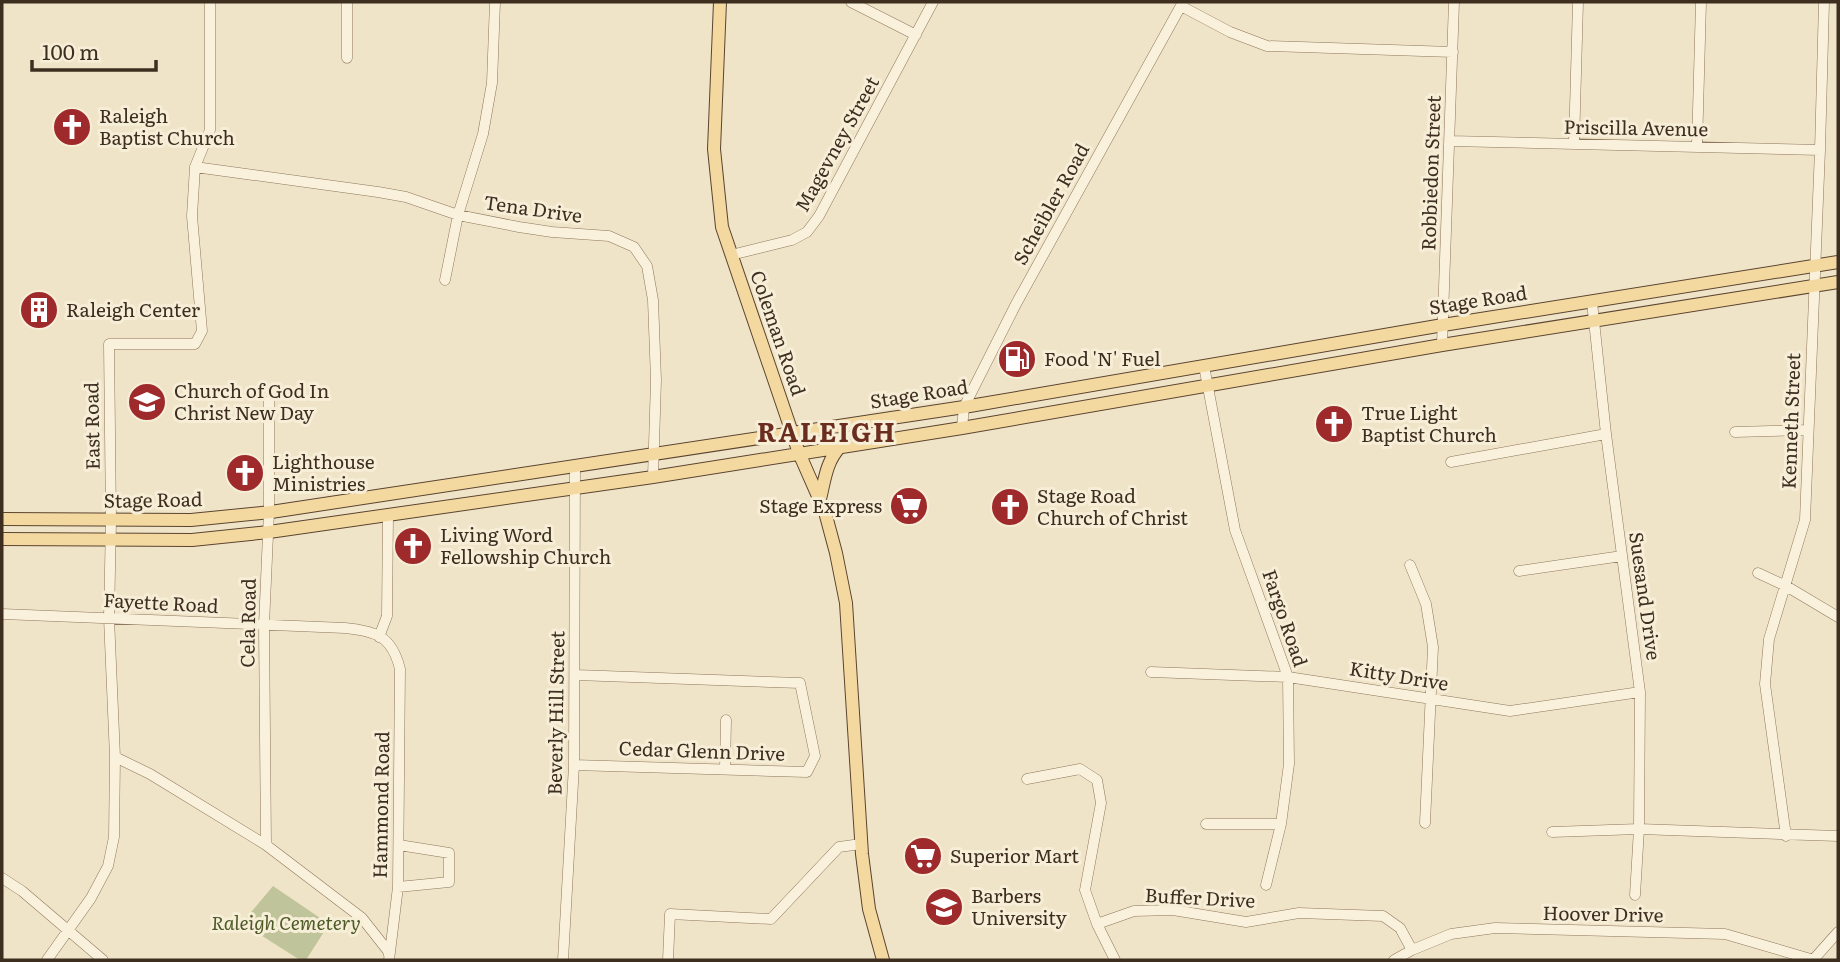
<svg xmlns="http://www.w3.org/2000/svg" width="1840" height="962" font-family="Literata,serif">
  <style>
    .cemetery { fill: #bfc49a }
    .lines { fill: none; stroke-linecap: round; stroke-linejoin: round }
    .minor-casing { stroke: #8d765c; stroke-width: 11 }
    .major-casing { stroke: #5b4430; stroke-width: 14 }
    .minor { stroke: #faf1dc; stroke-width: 10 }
    .major { stroke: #f3d9a0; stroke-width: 12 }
    .labels { text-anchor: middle; stroke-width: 6; stroke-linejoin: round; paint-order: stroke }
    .poi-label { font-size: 19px; fill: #3d2e20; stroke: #f7eed8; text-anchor: start }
    .street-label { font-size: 19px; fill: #3d2e20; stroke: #f7eed8 }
    .park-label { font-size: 19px; font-style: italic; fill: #4d5a26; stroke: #f7eed8 }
    .district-label { font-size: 26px; font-weight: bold; letter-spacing: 2px; fill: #6b2e1e; stroke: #f7eed8 }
  </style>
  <rect width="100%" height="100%" fill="#f0e4c8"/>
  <path class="cemetery" d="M273,886L329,924L306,960H300L242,923Z"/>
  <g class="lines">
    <defs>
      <path id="minor" d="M851,2L916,35
        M1181,6L1230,32L1267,46L1453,52
        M347,58V2
        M1450,141L1820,150
        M1574,144L1578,2
        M1697,147L1701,2
        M195,167L378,192L406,197L458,215L519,227L552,232L609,236L634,247L647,266L653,300L656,380L653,477
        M731,255L792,240L807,232L819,216L933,2
        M445,280L458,215L483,134L492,83L495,2
        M1592,302L1606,434L1640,692L1639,829L1635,895
        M1442,345L1454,2
        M1204,366L1235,530L1288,677L1289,764L1281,824L1266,885
        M962,428L964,407L1016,304L1183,2
        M1735,432L1807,430
        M1451,462L1606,434
        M1410,565L1426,604L1433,647L1425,823
        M1519,571L1622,556
        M1758,573L1786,586L1838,617
        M2,614L345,628C376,631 392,636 400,669L398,887L389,960
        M379,637L387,616L388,515
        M1151,672L1288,677L1510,711L1640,692
        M115,757L150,774L266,845L362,918L388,951L389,955
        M574,765L807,772L815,756L800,683L576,675
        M725,769L726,720
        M1027,779L1080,769L1097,780L1101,803L1085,890L1097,924L1115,960
        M1206,824H1281
        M1552,832L1639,829L1838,836
        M1786,836L1765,684L1769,639L1805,520L1820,150L1824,2
        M266,845L264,625L269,512V401
        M2,878L22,891L103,960
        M398,887L449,882V853L399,845
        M1097,924L1134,911L1173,910L1246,922L1299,913L1383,916L1400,928L1412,950
        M47,960L91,898L108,866L114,837L115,757L109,618L111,521L109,344H195L202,331L192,216L195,167L210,130V2
        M563,960L574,765L575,466
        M668,960L670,914L771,919L839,847L861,844
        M1394,960L1412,950L1451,934L1495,928L1725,934L1814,960
        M1813,960L1838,932"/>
      <path id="major" d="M720,2L714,149L722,227L799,453L825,512L836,553L846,603L862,854L869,909L883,960
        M820,499C825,479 826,462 840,447
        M2,519L191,520L271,512L964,407L1443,325L1838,262
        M2,539L192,540L269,532L653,477L962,428L1442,345L1838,282"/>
    </defs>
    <use href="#minor" class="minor-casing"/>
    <use href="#major" class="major-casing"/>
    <use href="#minor" class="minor"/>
    <use href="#major" class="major"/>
  </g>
  <defs>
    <symbol id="church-disc" viewBox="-11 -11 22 22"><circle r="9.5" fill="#9e2a2b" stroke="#f7eed8"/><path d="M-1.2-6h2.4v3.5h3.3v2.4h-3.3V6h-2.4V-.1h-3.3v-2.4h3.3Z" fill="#fff"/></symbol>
    <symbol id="building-disc" viewBox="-11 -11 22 22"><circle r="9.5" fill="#9e2a2b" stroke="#f7eed8"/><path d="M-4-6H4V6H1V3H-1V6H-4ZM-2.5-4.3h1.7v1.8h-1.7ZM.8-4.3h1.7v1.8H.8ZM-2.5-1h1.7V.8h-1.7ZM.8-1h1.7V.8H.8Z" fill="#fff"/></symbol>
    <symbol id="fuel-disc" viewBox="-11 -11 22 22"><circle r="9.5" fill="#9e2a2b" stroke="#f7eed8"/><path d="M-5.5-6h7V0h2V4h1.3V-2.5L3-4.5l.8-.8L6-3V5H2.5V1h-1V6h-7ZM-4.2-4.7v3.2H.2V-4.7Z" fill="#fff"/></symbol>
    <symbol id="school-disc" viewBox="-11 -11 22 22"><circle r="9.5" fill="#9e2a2b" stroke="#f7eed8"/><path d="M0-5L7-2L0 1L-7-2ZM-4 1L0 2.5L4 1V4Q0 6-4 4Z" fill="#fff"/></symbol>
    <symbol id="supermarket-disc" viewBox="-11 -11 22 22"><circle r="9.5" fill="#9e2a2b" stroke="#f7eed8"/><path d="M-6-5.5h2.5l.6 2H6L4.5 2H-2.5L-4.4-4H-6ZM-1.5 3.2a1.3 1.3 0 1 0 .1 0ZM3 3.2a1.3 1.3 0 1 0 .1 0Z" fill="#fff"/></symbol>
  </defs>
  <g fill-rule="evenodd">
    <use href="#church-disc" x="50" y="105" width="44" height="44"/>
    <use href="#building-disc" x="17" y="288" width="44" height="44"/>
    <use href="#fuel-disc" x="995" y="337" width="44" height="44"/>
    <use href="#school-disc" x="125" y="380" width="44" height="44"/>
    <use href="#church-disc" x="1312" y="402" width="44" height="44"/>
    <use href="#church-disc" x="223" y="451" width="44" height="44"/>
    <use href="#supermarket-disc" x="887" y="484" width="44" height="44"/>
    <use href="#church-disc" x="988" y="485" width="44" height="44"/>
    <use href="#church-disc" x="391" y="524" width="44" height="44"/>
    <use href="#supermarket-disc" x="901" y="834" width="44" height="44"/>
    <use href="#school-disc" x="922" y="885" width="44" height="44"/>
  </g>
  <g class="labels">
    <g class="poi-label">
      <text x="99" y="123">Raleigh<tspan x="99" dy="22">Baptist Church</tspan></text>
      <text x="66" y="317">Raleigh Center</text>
      <text x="1044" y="366">Food 'N' Fuel</text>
      <text x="174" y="398">Church of God In<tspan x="174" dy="22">Christ New Day</tspan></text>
      <text x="1361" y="420">True Light<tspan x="1361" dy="22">Baptist Church</tspan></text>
      <text x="272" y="469">Lighthouse<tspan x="272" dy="22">Ministries</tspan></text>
      <text x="1037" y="503">Stage Road<tspan x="1037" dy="22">Church of Christ</tspan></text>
      <text x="882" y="513" text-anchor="end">Stage Express</text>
      <text x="440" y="542">Living Word<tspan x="440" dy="22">Fellowship Church</tspan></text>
      <text x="950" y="863">Superior Mart</text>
      <text x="971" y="903">Barbers<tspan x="971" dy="22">University</tspan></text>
    </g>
    <g class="street-label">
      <text transform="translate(1636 128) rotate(1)" y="7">Priscilla Avenue</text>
      <text transform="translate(837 144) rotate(-61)" y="7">Magevney Street</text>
      <text transform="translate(1431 173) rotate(-88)" y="7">Robbiedon Street</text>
      <text transform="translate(1051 204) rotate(-61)" y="7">Scheibler Road</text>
      <text transform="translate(533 209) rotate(8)" y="7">Tena Drive</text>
      <text transform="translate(1478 300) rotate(-9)" y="7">Stage Road</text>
      <text transform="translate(778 333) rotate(71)" y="7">Coleman Road</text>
      <text transform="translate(919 394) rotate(-9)" y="7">Stage Road</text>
      <text transform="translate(1791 421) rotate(-88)" y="7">Kenneth Street</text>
      <text transform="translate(92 426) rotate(-91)" y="7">East Road</text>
      <text transform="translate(153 500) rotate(-1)" y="7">Stage Road</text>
      <text transform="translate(1645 596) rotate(82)" y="7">Suesand Drive</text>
      <text transform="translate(161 603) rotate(3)" y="7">Fayette Road</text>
      <text transform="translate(1285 618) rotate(71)" y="7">Fargo Road</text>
      <text transform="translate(248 623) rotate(-89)" y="7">Cela Road</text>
      <text transform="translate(1399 676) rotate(9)" y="7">Kitty Drive</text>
      <text transform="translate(556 713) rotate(-89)" y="7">Beverly Hill Street</text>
      <text transform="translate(702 751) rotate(2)" y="7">Cedar Glenn Drive</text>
      <text transform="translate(381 805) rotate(-89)" y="7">Hammond Road</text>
      <text transform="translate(1200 898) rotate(3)" y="7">Buffer Drive</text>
      <text transform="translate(1603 914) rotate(1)" y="7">Hoover Drive</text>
    </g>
    <g class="park-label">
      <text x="286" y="930">Raleigh Cemetery</text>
    </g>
    <g class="district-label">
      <text x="827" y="442">RALEIGH</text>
    </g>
  </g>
  <rect width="1840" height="962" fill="none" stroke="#3d2e20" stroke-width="7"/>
  <path d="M32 60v10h124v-10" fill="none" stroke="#3d2e20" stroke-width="3.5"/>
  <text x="42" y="60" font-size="21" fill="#3d2e20" stroke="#f7eed8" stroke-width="5" paint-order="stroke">100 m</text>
</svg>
